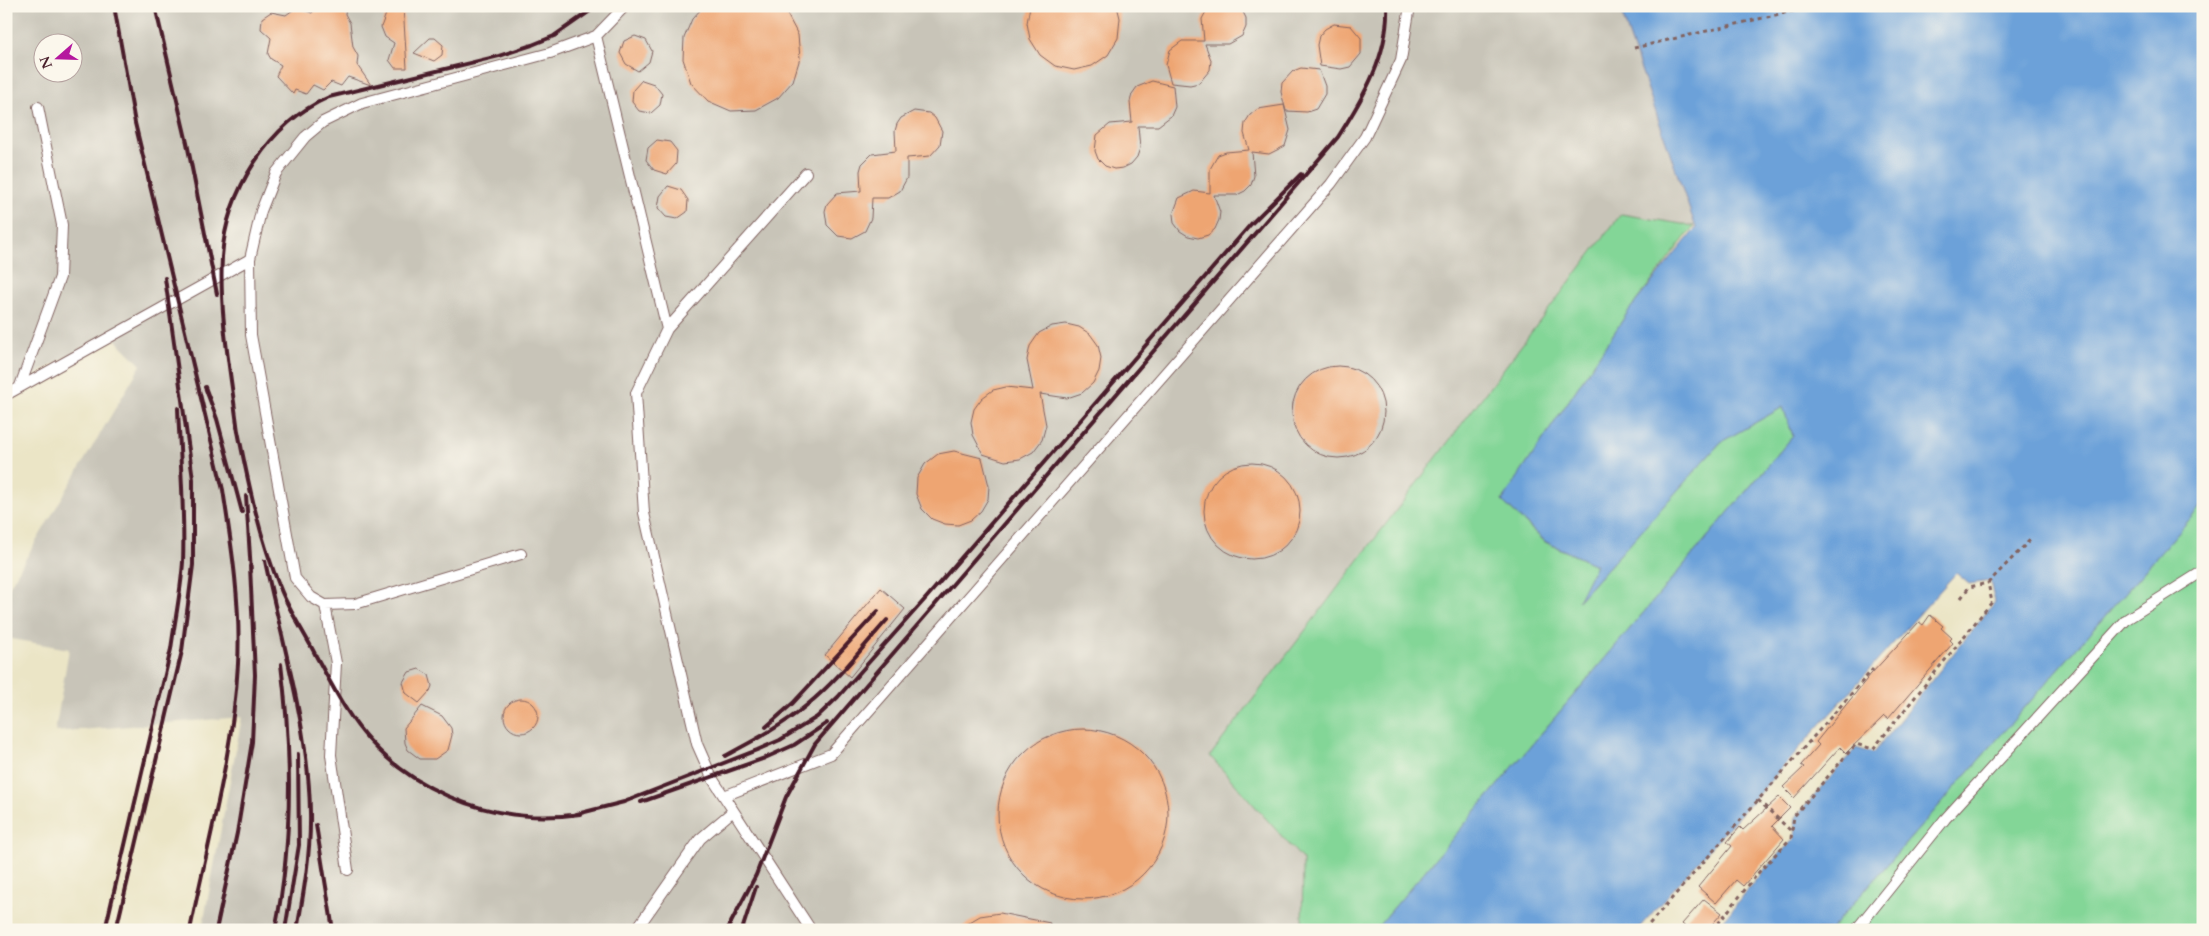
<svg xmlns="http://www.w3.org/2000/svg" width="2209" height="936" font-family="Cardo,serif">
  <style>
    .industrial { fill: #c8c4b8; fill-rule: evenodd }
    .green { fill: #83d697; stroke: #667a61 }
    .water { fill: #6ca1d9; stroke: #5b6082 }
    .building { fill: #eea572 }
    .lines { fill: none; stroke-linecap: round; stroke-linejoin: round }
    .lane-casing { stroke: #826461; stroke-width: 12 }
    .path { stroke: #826461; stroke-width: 3; stroke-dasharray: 4 4; stroke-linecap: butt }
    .lane { stroke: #fff; stroke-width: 10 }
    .rail { stroke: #4a1f2b; stroke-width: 4 }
  </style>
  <rect width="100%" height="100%" fill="#fbf7ec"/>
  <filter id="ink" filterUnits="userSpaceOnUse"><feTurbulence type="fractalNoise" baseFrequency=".02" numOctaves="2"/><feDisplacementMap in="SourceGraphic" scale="10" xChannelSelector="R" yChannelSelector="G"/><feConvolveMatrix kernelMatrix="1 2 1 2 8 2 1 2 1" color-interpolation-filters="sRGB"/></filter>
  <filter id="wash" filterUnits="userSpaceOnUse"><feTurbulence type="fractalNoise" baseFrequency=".0096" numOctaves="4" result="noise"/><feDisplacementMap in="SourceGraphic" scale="20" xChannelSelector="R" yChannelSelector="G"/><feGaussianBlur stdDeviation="1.12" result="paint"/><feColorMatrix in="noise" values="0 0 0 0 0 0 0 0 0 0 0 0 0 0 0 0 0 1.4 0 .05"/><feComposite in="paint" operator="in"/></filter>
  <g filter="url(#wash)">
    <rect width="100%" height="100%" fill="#ebe5c6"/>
    <path class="industrial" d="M6,6H1619L1696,228L1621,214L1211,756L1303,860L1302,930H202L242,717L55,732L69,649L6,638V592L141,365L109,333L6,391ZM42,42H72V72H42Z"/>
    <path class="green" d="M1621,214L1694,226L1630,309L1502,501L1545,542L1596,565L1579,600L1721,442L1783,407L1793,436L1375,930H1302L1303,860L1210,756Z
      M2203,504V930H1830Z"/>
    <path class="water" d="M1619,6H2203V504L1830,930H1716L1762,872L1794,839L1796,817L1856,748L1873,753L1995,602L1990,581L1969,584L1956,573L1637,930H1375L1793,436L1783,407L1721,442L1578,601L1596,565L1546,542L1502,501L1630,309L1696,228Z"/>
    <g id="blocks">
      <path class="building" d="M318,6H346L345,14L350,23L353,47L358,56L357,65L371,85L348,77L341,86L331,82L323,90L313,85L306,94L295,90L293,94L276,76L281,65L271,59L268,54L271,38L261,29L262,18L271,12L286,15L297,7L312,13Z
        M389,6H403L407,68H395L389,60L394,43L385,37L381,27Z
        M704,6H777L787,14L798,35L800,58L793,81L778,98L756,110L731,111L708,101L691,83L683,59L684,38L692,19Z
        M1030,6H1117L1120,18L1118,38L1108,55L1092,66L1074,70L1055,66L1040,55L1030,39L1027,23Z
        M1209,6H1240L1246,18V27L1242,36L1228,44H1205L1211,60L1210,70L1199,83L1190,85L1171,83L1166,65L1170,50L1182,41H1204L1202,19Z
        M1334,24L1351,26L1361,38V54L1350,67L1341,69L1320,66L1317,45L1319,36L1325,29Z
        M635,36L646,40L652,51L649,62L638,71L626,64L620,53L624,41Z
        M430,38H435L443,45L442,55L434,61L414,53Z
        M1301,68L1319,70L1325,86V94L1316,109L1307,112L1286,111L1281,92L1282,83L1293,71Z
        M642,80L654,84L662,94L660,105L651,113L639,111L632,102L633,90Z
        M1152,81L1173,86L1175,107L1171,116L1158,126H1138L1140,148L1137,157L1131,164L1123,168L1114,169L1105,166L1098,159L1095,151L1097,135L1110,124L1132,122L1130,102L1132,94L1137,87Z
        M1284,105L1290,130L1285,146L1269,154L1252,152L1254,176L1251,185L1245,191L1237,195H1214L1220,212L1219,220L1215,229L1208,235L1198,238L1188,236L1180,231L1174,223L1173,214L1179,198L1194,191L1210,193V169L1218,155L1226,152L1249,150L1244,133L1245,123L1250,115L1258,109Z
        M914,111L929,113L935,118L942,131L940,145L930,156L907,158V178L900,191L888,198H872L871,218L865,231L852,238L838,236L827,225L825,211L827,204L837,193L861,191L860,171L862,164L872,154L896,151L895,131L897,124L901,118Z
        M657,140L670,142L677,151L676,164L667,174L654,170L646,160L648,148Z
        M668,186L681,190L688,200L687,212L677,219L666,217L658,208L660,196Z
        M1066,324L1079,327L1090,334L1098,345L1101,358L1099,371L1093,383L1082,393L1067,398L1040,394L1046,425L1042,440L1033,452L1020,459L1005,461L983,454L973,435L971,422L974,409L982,398L993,390L1006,387L1033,390L1027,360L1030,346L1039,333L1052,326Z
        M1292 412a46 46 0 1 1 92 0a46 46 0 1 1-92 0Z
        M954,451L982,458L989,486L988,499L981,511L971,520L958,525L945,524L932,519L922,509L916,494L917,478L925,464L938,454Z
        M1204 511a48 48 0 1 1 96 0a48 48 0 1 1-96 0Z
        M881,588L905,609L850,677L825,655Z
        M1930,615L1943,626L1941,628L1952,638L1950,640L1953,643L1888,719L1884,716L1846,753L1840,747L1794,798L1783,787L1804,767L1801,765L1819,745L1816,742L1871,674L1919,622L1923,625Z
        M419,669L429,675L432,686L430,691L419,703L406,693L403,682L409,672Z
        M504 716a17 17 0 1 1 34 0a17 17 0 1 1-34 0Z
        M422,706L442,716L451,728L452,735L448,750L435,759H420L408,750L405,743L404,728Z
        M998 814a85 85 0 1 1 170 0a85 85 0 1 1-170 0Z
        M1779,797L1790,808L1772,826L1784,839L1743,886L1736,880L1716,903L1698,887L1732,846L1727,842L1740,827L1743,830Z
        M1704,899L1722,913L1707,930H1689L1682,924Z
        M1000,913L1050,923L1049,930H956L980,916Z"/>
    </g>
  </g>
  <g filter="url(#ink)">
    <use href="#blocks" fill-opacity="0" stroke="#826461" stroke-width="1"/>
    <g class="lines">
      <defs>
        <path id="lane" d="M596,36L667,329L636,393L644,513L697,744L712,778L811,930
          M667,329L806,173
          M20,386L60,277L62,225L38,107
          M6,395L250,259
          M521,554L355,604L325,605L311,597L295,578L251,335L250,259L261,211L276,173L305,137L323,122L362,103L550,53L596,36L625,6
          M325,605L336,663L331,755L348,870
          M724,796L831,754L1331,184L1365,137L1401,60L1410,6
          M636,930L700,839L733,811
          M1856,930L1945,819L2127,619L2203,571"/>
      </defs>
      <use href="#lane" class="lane-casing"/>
      <path class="path" d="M1634,48L1814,6
        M1961,598L1969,587L1988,583
        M1758,800L1790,830
        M1644,930L1873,669
        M1713,930L1759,872L1791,838L1794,816L1856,744L1873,749L1992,602L1988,583L2032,538"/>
      <use href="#lane" class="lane"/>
      <path class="rail" d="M114,6L135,123L223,490C232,548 241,606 238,664C233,754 208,842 190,930
        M155,6L187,143L217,294
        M205,387L217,419L242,512
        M237,426C248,482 259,537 281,590C290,612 305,634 316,656C326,674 335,692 346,709C395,788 490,827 580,814
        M238,432C231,375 219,315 222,257C226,192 269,123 329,97L499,56L532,45L554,36L597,6
        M246,496L251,572
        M265,561C282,642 309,729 310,812C311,852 304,891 297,930
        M766,727L793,703L878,611
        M725,756C753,741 782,726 807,705C837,681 861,649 887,620
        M641,802L765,758L794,745L827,723
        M573,815L624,802L757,750L780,740L817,717L838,697L927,597L1251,224L1301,174
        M316,825L333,930
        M105,930L171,649C175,620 181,591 183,562C185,511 180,459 178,408
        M116,930L182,651L193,565V479L165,278
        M216,930L237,833L252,742L255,675L250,566
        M275,930C293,843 292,752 281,664
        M285,930L299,845L298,754
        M727,930L756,875L786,797L815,744L1338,137C1363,98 1389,55 1387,6
        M742,930L756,887"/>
    </g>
  </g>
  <rect width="2209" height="936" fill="none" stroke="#fbf7ec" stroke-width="25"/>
  <g transform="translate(58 58) rotate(250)"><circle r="24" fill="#fbf7ec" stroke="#b4a19f"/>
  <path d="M0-4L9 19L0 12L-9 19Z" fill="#b5179e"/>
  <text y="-8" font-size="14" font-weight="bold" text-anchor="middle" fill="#4a1f2b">N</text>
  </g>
</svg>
